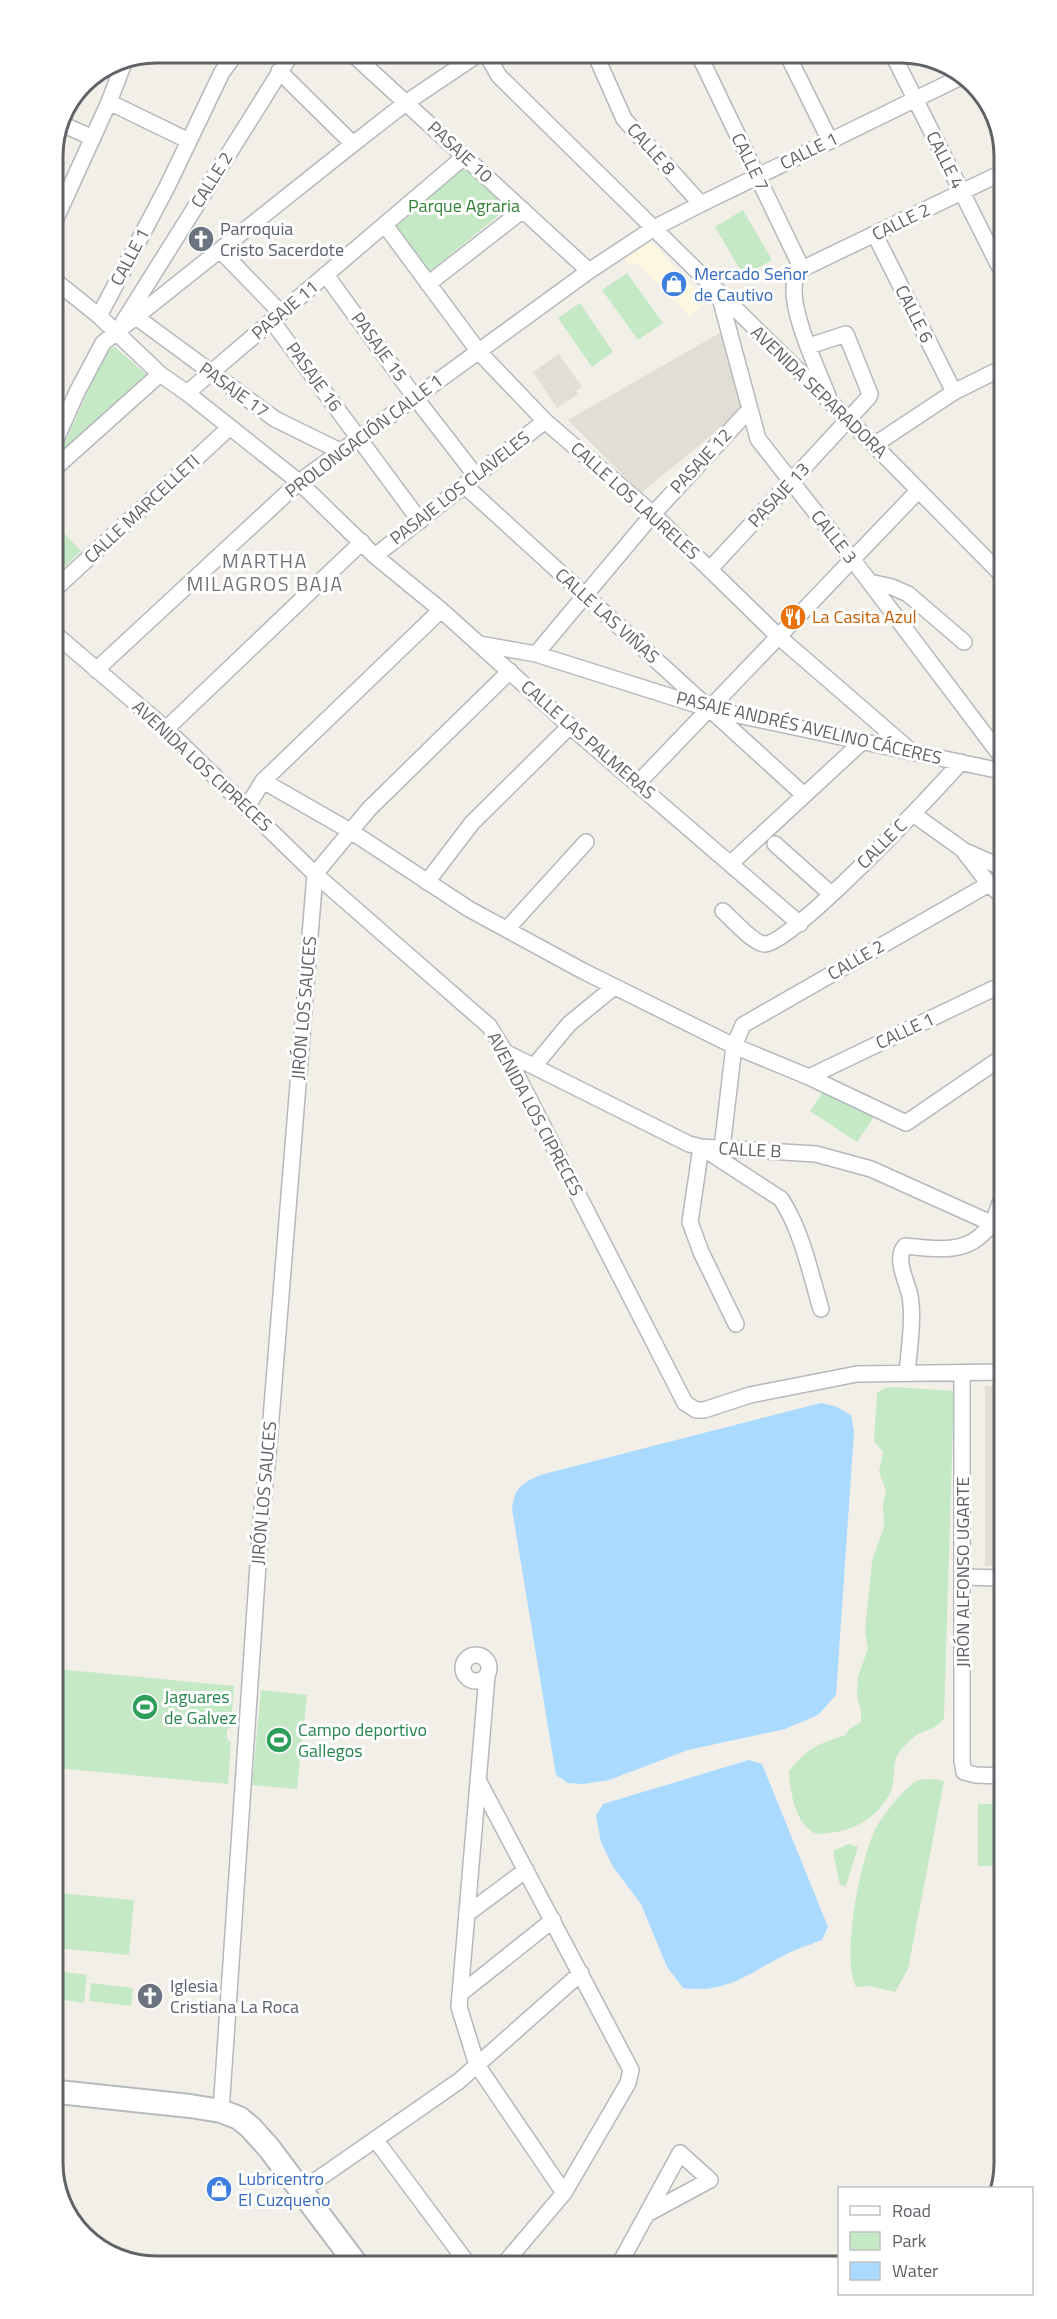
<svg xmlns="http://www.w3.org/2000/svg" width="1057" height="2319" font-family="'Titillium Web',sans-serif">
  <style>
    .commercial { fill: #fef7e0 }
    .education { fill: #e1ded6 }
    .green { fill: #c5e8c5 }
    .water { fill: #aadaff }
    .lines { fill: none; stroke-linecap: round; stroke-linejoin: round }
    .street-casing { stroke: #b5b8bc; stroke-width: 18 }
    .secondary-casing { stroke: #b6babf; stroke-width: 26 }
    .street { stroke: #fff; stroke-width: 15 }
    .secondary { stroke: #fff; stroke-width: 22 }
    .labels { text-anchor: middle; stroke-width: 6; stroke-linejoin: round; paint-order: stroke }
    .street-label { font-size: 18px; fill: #5f6368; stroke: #fff }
    .park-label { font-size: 18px; fill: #348238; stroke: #fff }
    .worship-label { font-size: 18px; fill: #5b616d; stroke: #fff; text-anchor: start }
    .shop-label { font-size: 18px; fill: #366cbe; stroke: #fff; text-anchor: start }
    .food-label { font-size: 18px; fill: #c56008; stroke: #fff; text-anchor: start }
    .leisure-label { font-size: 18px; fill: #27864d; stroke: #fff; text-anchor: start }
    .neighbourhood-label { font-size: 20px; letter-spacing: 1.5px; fill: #70757a; stroke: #fff }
    .rim { fill: none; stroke: #5f6368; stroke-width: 3 }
  </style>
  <rect width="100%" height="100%" fill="#f1efe8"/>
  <path class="commercial" d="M650,240L707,302L690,317L636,262L630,266L624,259Z"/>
  <path class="education" d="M725,330L746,407L641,493L568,420Z
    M559,354L582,387L576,391L578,394L557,408L533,372Z
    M985,1386H1002L1003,1566H985Z"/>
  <path class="green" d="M465,166L509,207L429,272L396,227Z
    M743,210L772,260L744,276L715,227Z
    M627,273L663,323L638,340L602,290Z
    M580,303L613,352L592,367L558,318Z
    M115,347L149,377L65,451L61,452L106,350Z
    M54,523L81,551L58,573L54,569Z
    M827,1086L874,1117L857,1142L810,1111Z
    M893,1387L954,1391L944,1719C933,1731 929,1728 917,1735C911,1738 905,1746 900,1751C890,1764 897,1782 889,1795C875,1819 855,1830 829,1833C823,1834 816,1835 811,1831C794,1818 790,1791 789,1771C808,1748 817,1744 846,1735L848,1730L861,1722V1711L857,1697L858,1676L868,1649L865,1632L872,1561L884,1527L883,1505L886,1491L879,1472L883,1452L874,1441L877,1393L885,1388Z
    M57,1669L234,1686L231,1727L227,1730V1739L231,1742L228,1784L57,1768Z
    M261,1690L307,1695L297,1789L252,1785Z
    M933,1779L944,1781L908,1969L895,1992L870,1986L856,1987C841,1956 860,1864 874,1832C879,1820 903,1789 915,1782C919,1779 927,1779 933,1779Z
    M978,1804H1004V1866H978Z
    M849,1844L858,1847L846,1886L840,1885L833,1851Z
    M57,1893L134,1900L129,1955L57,1948Z
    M58,1971L87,1975L84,2003L58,1999Z
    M91,1983L133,1988L131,2006L89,2001Z"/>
  <path class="water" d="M821,1403L835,1406L851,1415L854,1432L836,1695L818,1715L785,1729L688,1750L609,1780L583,1784L568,1783L556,1775L512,1509C515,1488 520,1484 540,1475Z
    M749,1760L762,1764L828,1927L822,1940C809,1945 795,1949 783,1956C747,1974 726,1994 683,1988L667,1967L641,1904L613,1867L601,1842L596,1816L603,1804Z"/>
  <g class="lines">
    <defs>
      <path id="street" d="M892,53L999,266
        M787,54L830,141
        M699,55L802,269
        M596,56L624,119L701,204
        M488,57L499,76L874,445L1000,573
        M357,58L589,271
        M232,59L222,72L167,187L99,316L160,374L187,393L299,482L375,556L441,610L570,726L800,924
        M279,71L353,144
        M109,102L189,141
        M64,125L93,138
        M53,225L109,102L125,60
        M385,225L479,352L545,421L653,514L779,637L912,752
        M875,235L954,392
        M221,251L281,313
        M802,269L999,174
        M802,269C800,273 796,277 795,281C788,308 818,370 828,396
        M326,275L414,396L476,476
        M53,279L99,316
        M428,284L523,210
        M719,294L758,439L853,560L1001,756
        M136,317L275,419L340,451
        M272,321L420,521
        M122,324L288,59
        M187,393L465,156
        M874,445L954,392L1000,369
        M53,446L77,392L103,343L353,144L407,102L474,57
        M54,469L160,374
        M464,485L804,795
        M375,556L545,421
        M710,569L869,397L870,394L846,334L809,346
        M870,582L892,587L908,594L964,642
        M54,590L230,427
        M54,633L166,729L315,874L489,1026L505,1052L685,1403L696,1410H704L750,1395L857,1374L1002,1372
        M479,644L536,654L710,709L1001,771
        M536,654L653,514L750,409
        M96,670L299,482L589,271L654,228L701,204L965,75
        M166,729L362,542
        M263,781L352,832L469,909L583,971L734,1046L809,1077L906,1123L1001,1058
        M638,783L918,491
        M247,807L263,781L441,610
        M913,814L962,849L989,884L1001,895
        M775,844L831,894
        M965,851L1001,867
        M730,864L863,741
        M427,882L472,823L570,726
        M723,911C732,919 754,944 765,944C792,944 936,790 961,762
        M507,929L586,842
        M505,1052L689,1144L701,1147L816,1154L871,1169L1002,1228
        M535,1065L569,1024L614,987
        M809,1077L1001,985
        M722,1148L734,1046L743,1025L989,884
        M736,1324L701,1252L690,1222L701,1147L781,1199C802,1231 810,1272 821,1309
        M907,1373C909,1350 914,1318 910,1296C907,1282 894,1258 905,1246C941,1249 971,1256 993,1221C997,1214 998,1206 1002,1199
        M962,1373V1761L964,1772L976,1775L1003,1776
        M963,1577L1003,1578
        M463 1668a13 13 0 1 1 26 0a13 13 0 1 1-26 0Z
        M487,1676L459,2007L477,2065L564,2193
        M478,1780L631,2070L628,2083L564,2193L504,2264
        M467,1914L526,1870
        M460,1994L553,1920
        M221,2111L261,1520L268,1456L315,874L369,809L510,671
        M375,2139L468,2264
        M301,2191L459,2081L581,1973
        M620,2263L680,2153L710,2180L647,2214"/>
      <path id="secondary" d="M58,2092L190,2106L221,2111L239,2118L250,2127L269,2148L357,2265"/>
    </defs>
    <use href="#street" class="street-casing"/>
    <use href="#secondary" class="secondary-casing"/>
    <use href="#street" class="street"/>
    <use href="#secondary" class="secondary"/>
  </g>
  <defs>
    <symbol id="church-disc" viewBox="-11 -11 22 22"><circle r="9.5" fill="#6b7280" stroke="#fff"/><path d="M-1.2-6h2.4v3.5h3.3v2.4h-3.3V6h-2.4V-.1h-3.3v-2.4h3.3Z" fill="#fff"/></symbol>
    <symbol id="shop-disc" viewBox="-11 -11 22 22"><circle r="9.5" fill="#3f7fe0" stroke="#fff"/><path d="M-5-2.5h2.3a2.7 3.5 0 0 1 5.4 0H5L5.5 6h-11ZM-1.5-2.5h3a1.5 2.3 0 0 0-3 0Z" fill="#fff"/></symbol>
    <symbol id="restaurant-disc" viewBox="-11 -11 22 22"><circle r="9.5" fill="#e8710a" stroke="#fff"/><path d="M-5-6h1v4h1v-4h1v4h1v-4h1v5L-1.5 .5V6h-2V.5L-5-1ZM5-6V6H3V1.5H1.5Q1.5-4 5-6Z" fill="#fff"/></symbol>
    <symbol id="stadium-disc" viewBox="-11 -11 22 22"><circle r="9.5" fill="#2e9e5b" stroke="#fff"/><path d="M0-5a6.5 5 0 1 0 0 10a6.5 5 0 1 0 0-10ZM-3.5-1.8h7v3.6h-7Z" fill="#fff"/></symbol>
  </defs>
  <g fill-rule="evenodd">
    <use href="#church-disc" x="186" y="224" width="30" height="30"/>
    <use href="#shop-disc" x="659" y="269" width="30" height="30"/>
    <use href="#restaurant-disc" x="778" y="602" width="30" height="30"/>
    <use href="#stadium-disc" x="130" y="1692" width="30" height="30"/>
    <use href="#stadium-disc" x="264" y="1725" width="30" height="30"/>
    <use href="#church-disc" x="135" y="1981" width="30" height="30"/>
    <use href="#shop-disc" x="204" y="2174" width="30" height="30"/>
  </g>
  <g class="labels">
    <g class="street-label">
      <text transform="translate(651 149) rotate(48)" y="6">CALLE 8</text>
      <text transform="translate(809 151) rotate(-26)" y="6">CALLE 1</text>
      <text transform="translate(460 152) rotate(43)" y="6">PASAJE 10</text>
      <text transform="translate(945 160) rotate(63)" y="6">CALLE 4</text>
      <text transform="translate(750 162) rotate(64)" y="6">CALLE 7</text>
      <text transform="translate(212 180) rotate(-58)" y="6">CALLE 2</text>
      <text transform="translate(901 222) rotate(-26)" y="6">CALLE 2</text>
      <text transform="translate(130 257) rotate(-62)" y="6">CALLE 1</text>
      <text transform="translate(285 310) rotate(-40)" y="6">PASAJE 11</text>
      <text transform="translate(914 314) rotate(63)" y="6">CALLE 6</text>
      <text transform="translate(379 347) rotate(54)" y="6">PASAJE 15</text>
      <text transform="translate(314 377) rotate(54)" y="6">PASAJE 16</text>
      <text transform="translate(234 390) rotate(36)" y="6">PASAJE 17</text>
      <text transform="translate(819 392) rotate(44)" y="6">AVENIDA SEPARADORA</text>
      <text transform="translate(364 436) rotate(-37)" y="6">PROLONGACIÓN CALLE 1</text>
      <text transform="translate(701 461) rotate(-47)" y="6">PASAJE 12</text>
      <text transform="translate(460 488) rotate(-38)" y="6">PASAJE LOS CLAVELES</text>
      <text transform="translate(779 495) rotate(-47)" y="6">PASAJE 13</text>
      <text transform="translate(635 501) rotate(42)" y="6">CALLE LOS LAURELES</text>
      <text transform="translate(142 509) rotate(-43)" y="6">CALLE MARCELLETI</text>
      <text transform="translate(834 537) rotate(52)" y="6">CALLE 3</text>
      <text transform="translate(607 616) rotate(42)" y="6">CALLE LAS VIÑAS</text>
      <text transform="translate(809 728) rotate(13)" y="6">PASAJE ANDRÉS AVELINO CÁCERES</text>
      <text transform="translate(588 740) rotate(41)" y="6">CALLE LAS PALMERAS</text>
      <text transform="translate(202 766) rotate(43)" y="6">AVENIDA LOS CIPRECES</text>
      <text transform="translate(882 844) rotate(-45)" y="6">CALLE C</text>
      <text transform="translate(856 960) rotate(-30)" y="6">CALLE 2</text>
      <text transform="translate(304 1008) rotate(-85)" y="6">JIRÓN LOS SAUCES</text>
      <text transform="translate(905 1031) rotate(-25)" y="6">CALLE 1</text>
      <text transform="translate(535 1114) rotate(62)" y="6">AVENIDA LOS CIPRECES</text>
      <text transform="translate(750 1150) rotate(3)" y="6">CALLE B</text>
      <text transform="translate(264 1493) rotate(-85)" y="6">JIRÓN LOS SAUCES</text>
      <text transform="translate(963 1572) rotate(-90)" y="6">JIRÓN ALFONSO UGARTE</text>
    </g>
    <g class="park-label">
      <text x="464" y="212">Parque Agraria</text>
    </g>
    <g class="worship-label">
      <text x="220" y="235">Parroquia<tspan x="220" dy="21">Cristo Sacerdote</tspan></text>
      <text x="170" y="1992">Iglesia<tspan x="170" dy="21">Cristiana La Roca</tspan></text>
    </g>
    <g class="shop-label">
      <text x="694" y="280">Mercado Señor<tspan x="694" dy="21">de Cautivo</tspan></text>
      <text x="238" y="2185">Lubricentro<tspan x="238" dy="21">El Cuzqueno</tspan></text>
    </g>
    <g class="food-label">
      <text x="812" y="623">La Casita Azul</text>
    </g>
    <g class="leisure-label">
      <text x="164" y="1703">Jaguares<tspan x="164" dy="21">de Galvez</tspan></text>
      <text x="298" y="1736">Campo deportivo<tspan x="298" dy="21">Gallegos</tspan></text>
    </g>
    <g class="neighbourhood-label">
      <text x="265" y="568">MARTHA<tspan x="265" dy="23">MILAGROS BAJA</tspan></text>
    </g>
  </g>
  <path d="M0 0H1057V2319H0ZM156 63H901A93 93 0 0 1 994 156V2163A93 93 0 0 1 901 2256H156A93 93 0 0 1 63 2163V156A93 93 0 0 1 156 63Z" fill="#fff" fill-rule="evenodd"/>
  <path class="rim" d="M156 63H901A93 93 0 0 1 994 156V2163A93 93 0 0 1 901 2256H156A93 93 0 0 1 63 2163V156A93 93 0 0 1 156 63Z"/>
  <rect x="838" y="2187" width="195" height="108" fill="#ffffff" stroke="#bfc1c3" stroke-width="1.5"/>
  <rect x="850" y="2206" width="30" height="9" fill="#ffffff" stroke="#bfc1c3" stroke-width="1.5"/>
  <text x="892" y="2217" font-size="18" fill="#5f6368">Road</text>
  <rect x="850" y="2232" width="30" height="18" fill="#c5e8c5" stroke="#bfc1c3" stroke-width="1.5"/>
  <text x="892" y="2247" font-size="18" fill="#5f6368">Park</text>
  <rect x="850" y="2262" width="30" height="18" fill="#aadaff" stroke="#bfc1c3" stroke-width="1.5"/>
  <text x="892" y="2277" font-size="18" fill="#5f6368">Water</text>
</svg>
